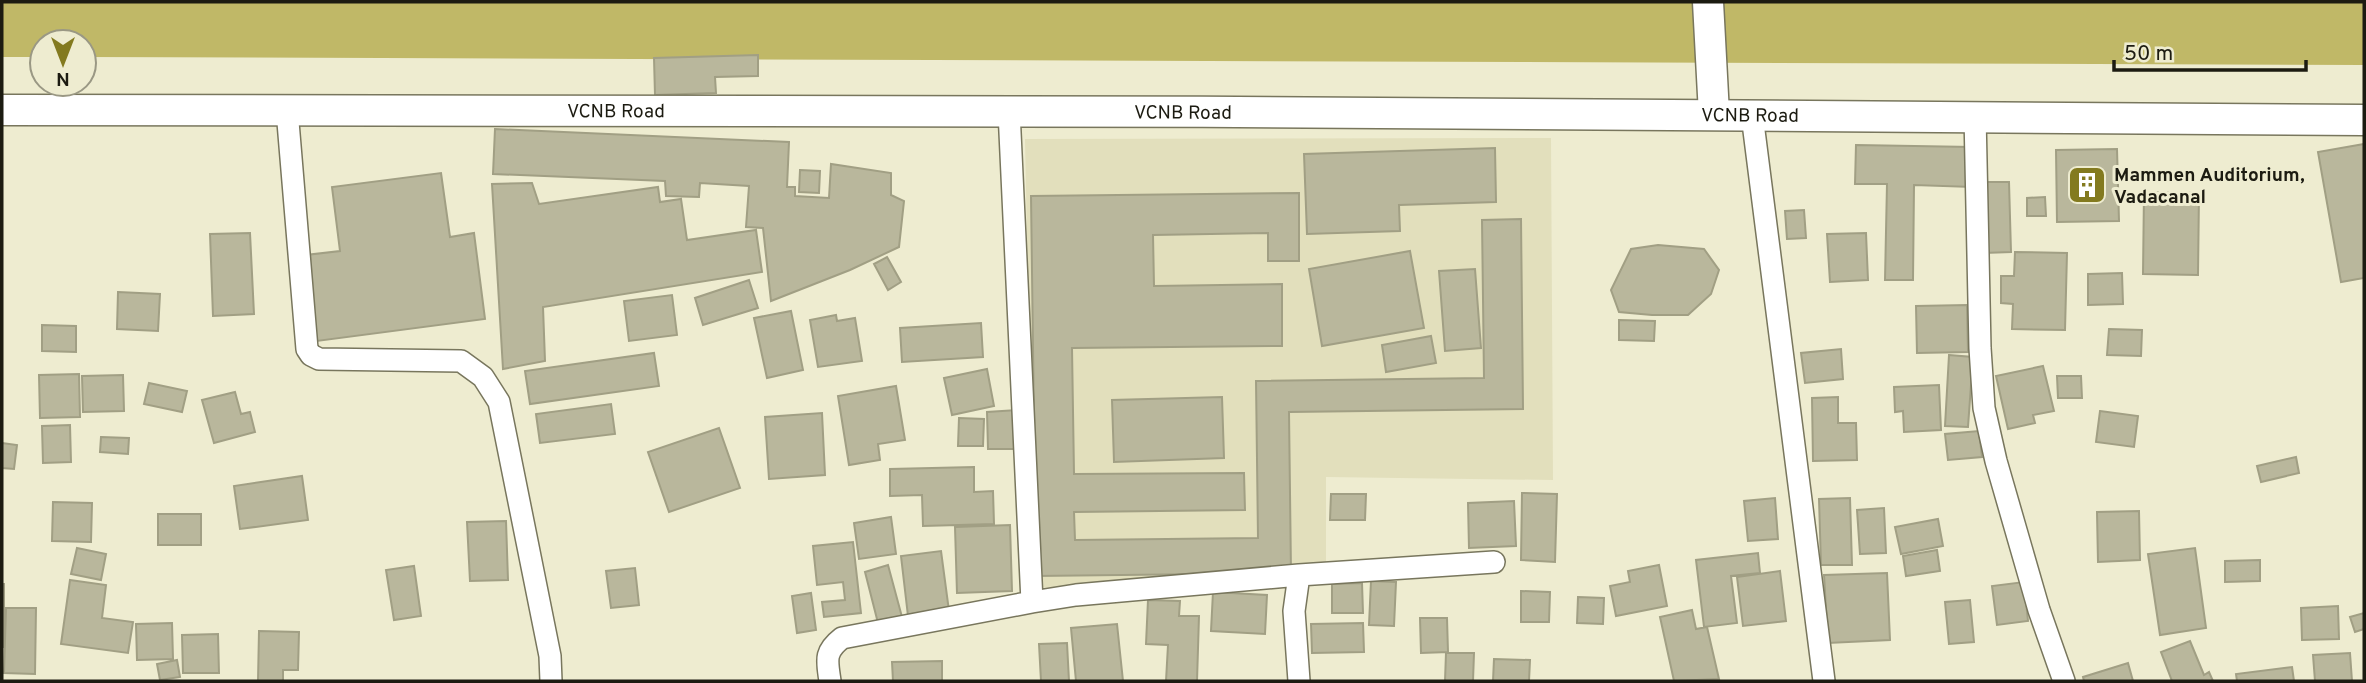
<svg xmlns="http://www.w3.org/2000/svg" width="2366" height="683" font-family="Overpass,sans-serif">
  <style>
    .built { fill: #e2dfbc }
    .water { fill: #c0b867 }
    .building { fill: #b9b79c; stroke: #a19f84; stroke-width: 2 }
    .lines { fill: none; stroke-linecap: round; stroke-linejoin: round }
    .street-casing { stroke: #78765d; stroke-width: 24 }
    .secondary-casing { stroke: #78765d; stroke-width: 33 }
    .street { stroke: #fff; stroke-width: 21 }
    .secondary { stroke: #fff; stroke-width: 30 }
    .labels { text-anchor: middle; stroke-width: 6; stroke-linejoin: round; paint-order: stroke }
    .street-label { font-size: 19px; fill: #1c1b11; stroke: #eeecd0 }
    .poi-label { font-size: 19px; font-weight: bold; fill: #1c1b11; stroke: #eeecd0; text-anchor: start }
  </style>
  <rect width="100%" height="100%" fill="#eeecd0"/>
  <path class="built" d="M1551,138L1553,480L1326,477V569L1300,574L1034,588L1025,139Z"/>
  <path class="water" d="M2,2H2364V65L84,57V42H42V57H2Z"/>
  <path class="building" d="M758,55V76L715,77L716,93L655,95L654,58Z
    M495,129L789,142L787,187H795V196L829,198L831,164L891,173V195L904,201L899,247L850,270L771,301L763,228L746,227L749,186L700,183L699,197L666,196L665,181L493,174Z
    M2364,144V278L2341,282L2318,152Z
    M1856,145L1972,147V187L1914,185L1913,280H1885L1887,184H1855Z
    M1495,148L1496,202L1399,205L1400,231L1307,234L1304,154Z
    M2117,149L2119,221L2057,222L2056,150Z
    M800,170L820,171L819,193L799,192Z
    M441,173L450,237L474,233L485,319L317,341L306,255L340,251L332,187Z
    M1981,182H2009L2011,252L1984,253Z
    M532,183L539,204L658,187L660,202L681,199L687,240L756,230L762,272L543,307L545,361L503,369L492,184Z
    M2144,192L2199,193L2198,275L2143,274Z
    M1299,193V261H1268V233L1153,235L1154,286L1282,284V346L1072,348L1074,474L1244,473L1245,510L1074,512L1075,540L1258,538L1256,381L1484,378L1482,220L1521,219L1523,409L1289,412L1291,573L1036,576L1031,196Z
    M2045,197L2046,216H2027V198Z
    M1804,210L1806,238L1787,239L1785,211Z
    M250,233L254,314L213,316L210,234Z
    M1866,233L1868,280L1830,282L1827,234Z
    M1658,245L1704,249L1719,270L1711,294L1688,315H1652L1619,312L1611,290L1631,249Z
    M1410,251L1424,328L1322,346L1309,269Z
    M2015,252L2067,253L2065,330L2012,329L2013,304L2001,303V276H2014Z
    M887,257L901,282L888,290L874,264Z
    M1475,269L1481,348L1445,351L1439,271Z
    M2122,273L2123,304L2088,305V274Z
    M749,280L758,308L703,325L695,298Z
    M118,292L160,294L158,331L117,329Z
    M672,295L677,335L629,341L624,301Z
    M1967,305L1968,352L1917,353L1916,306Z
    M791,311L803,370L767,378L754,318Z
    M836,315L837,321L855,318L862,361L818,367L810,320Z
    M1619,320L1655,321L1654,341L1619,340Z
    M981,323L983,357L902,362L900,328Z
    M42,325L76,326V352L42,351Z
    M2109,329L2142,330L2141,356L2107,355Z
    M1431,336L1436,363L1386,372L1382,345Z
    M1841,349L1843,379L1805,383L1801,353Z
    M654,353L659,386L530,404L525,371Z
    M1949,355L1973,357L1968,427L1945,426Z
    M2043,366L2054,411L2033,415L2035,423L2008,429L1996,376Z
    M987,369L994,406L952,415L944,378Z
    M79,374L80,417L40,418L39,375Z
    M123,375L124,411L83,412L82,376Z
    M2057,376H2081L2082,398H2058Z
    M149,383L187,391L182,412L144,404Z
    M1939,385L1941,430L1904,432L1903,411L1895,412L1894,387Z
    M896,386L905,440L878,444L880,460L849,465L838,396Z
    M235,392L241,414L250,412L255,432L214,443L202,400Z
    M1222,397L1224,458L1114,462L1112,400Z
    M1838,397V423H1856L1857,460L1813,461L1812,398Z
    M611,404L615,434L540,443L536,414Z
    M1017,410L1019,449H988L987,412Z
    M2100,411L2138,416L2134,447L2096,442Z
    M822,413L825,475L769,479L765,417Z
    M959,418L984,419L983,446H958Z
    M70,425L71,462L43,463L42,426Z
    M719,428L740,488L669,512L648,452Z
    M1979,431L1982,457L1948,460L1945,434Z
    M101,437L129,438L128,454L100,452Z
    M2,443L17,445L14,469L2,468Z
    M2296,457L2299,473L2261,482L2257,466Z
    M974,467V492L993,491L994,524L923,526L922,495L890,496V469Z
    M302,476L308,520L240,529L234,486Z
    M1522,493L1557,494L1555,562L1521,560Z
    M1331,494H1366L1365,520H1330Z
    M1775,498L1778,539L1748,541L1744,501Z
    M1850,498L1852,565H1821L1819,499Z
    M1514,501L1516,546L1469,548L1468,503Z
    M53,502L92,503L91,542L52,541Z
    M1884,508L1886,553L1860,554L1857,510Z
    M2139,511L2140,560L2098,562L2097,512Z
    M158,514H201V545H158Z
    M891,517L896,554L859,559L854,523Z
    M1938,519L1943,546L1901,554L1895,527Z
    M506,521L508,580L470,581L467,522Z
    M1010,525L1012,591L957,593L955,527Z
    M853,542L861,613L824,617L822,602L845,600L843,582L817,585L813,546Z
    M77,548L106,554L101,580L71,574Z
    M2195,548L2206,628L2160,635L2148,554Z
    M1937,550L1940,571L1906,576L1903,556Z
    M941,551L949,611L908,616L901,556Z
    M1758,553L1760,573L1731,576L1737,623L1704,627L1696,560Z
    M2260,560V581L2225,582V561Z
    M888,565L902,617L878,623L865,572Z
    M1659,565L1667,606L1616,616L1610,586L1630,582L1628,571Z
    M414,566L421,616L394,620L386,570Z
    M635,568L639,605L611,608L606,571Z
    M1780,571L1786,621L1743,626L1737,577Z
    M1887,573L1890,640L1828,643L1824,575Z
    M70,580L106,585L102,618L133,622L128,653L61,644Z
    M1371,581L1396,582L1394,626L1369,625Z
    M2024,582L2028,621L1997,625L1992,586Z
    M1362,583L1363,613H1332V584Z
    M2,584H4V647H2Z
    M1521,591L1550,592L1549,622H1521Z
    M1213,592L1267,595L1265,634L1211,631Z
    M811,593L816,630L797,633L792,596Z
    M1578,597L1604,598L1603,624L1577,623Z
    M1148,600L1180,601L1179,616H1199L1197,681H1166L1168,645L1146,644Z
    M1970,600L1974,642L1949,644L1945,602Z
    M2338,606L2339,639L2302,640L2301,608Z
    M6,608H36L35,674L4,673Z
    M1692,610L1696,629L1707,627L1719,679L1674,681L1660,617Z
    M2364,613V629L2355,632L2350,617Z
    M1420,618H1447L1448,652L1421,653Z
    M172,623L173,659L137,660L136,624Z
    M1363,623L1364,652L1312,653L1311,624Z
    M1117,624L1123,681H1076L1071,628Z
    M259,631L299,632L298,670H283V681H258Z
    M218,634L219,673H183L182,635Z
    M2190,641L2204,675L2209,672L2213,681H2172L2161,652Z
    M1067,643L1069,681H1041L1039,644Z
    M1446,653H1474L1473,681H1445Z
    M2350,653L2352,681H2315L2313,655Z
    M1494,659L1530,660L1529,681H1493Z
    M177,660L180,677L160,680L157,664Z
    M942,661V681H893L892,662Z
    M2128,663L2133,681H2084L2083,677Z
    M2292,667L2294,681H2237L2236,674Z"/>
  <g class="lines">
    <defs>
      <path id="street" d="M287,110L307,349L311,355L319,359L461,361L483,377L499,402L550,656L551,681
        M1009,111L1032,602L1076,595L1299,575L1294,611L1299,681
        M1752,115L1824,681
        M1975,115L1980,348L1984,408L1996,461L2039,610L2064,681
        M1299,575L1494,562
        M830,681C827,660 824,652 842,638L1032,602"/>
      <g id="secondary">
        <path d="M1708,2L1714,114"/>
        <path id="s1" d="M2,110C789,110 1577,111 2364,120"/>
      </g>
    </defs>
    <use href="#street" class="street-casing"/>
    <use href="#secondary" class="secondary-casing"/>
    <use href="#street" class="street"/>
    <use href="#secondary" class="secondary"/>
  </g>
  <defs>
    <symbol id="building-square" viewBox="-11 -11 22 22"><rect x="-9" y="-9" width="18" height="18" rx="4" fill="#837a1f" stroke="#eeecd0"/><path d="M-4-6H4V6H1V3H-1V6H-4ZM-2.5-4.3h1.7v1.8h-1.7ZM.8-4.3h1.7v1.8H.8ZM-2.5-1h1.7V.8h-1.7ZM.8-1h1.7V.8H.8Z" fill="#fff"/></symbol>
  </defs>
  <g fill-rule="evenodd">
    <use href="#building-square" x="2065" y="163" width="44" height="44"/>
  </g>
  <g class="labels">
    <g class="street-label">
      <text dy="7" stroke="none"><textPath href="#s1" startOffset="614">VCNB Road</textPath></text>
      <text dy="7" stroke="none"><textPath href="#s1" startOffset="1181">VCNB Road</textPath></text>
      <text dy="7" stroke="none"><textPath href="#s1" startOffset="1748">VCNB Road</textPath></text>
    </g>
    <g class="poi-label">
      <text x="2114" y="181">Mammen Auditorium,<tspan x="2114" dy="22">Vadacanal</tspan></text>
    </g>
  </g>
  <rect width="2366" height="683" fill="none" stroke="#1c1b11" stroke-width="7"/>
  <g transform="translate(63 63) rotate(180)"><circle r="33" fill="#eeecd0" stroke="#9a9884" stroke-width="2"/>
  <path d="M0-5L12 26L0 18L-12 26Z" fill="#837a1f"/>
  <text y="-10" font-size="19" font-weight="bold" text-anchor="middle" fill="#1c1b11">N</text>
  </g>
  <path d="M2114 60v10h192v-10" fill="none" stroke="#1c1b11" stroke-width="3.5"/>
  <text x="2124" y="60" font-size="21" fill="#1c1b11" stroke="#eeecd0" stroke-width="5" paint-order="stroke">50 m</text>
</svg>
